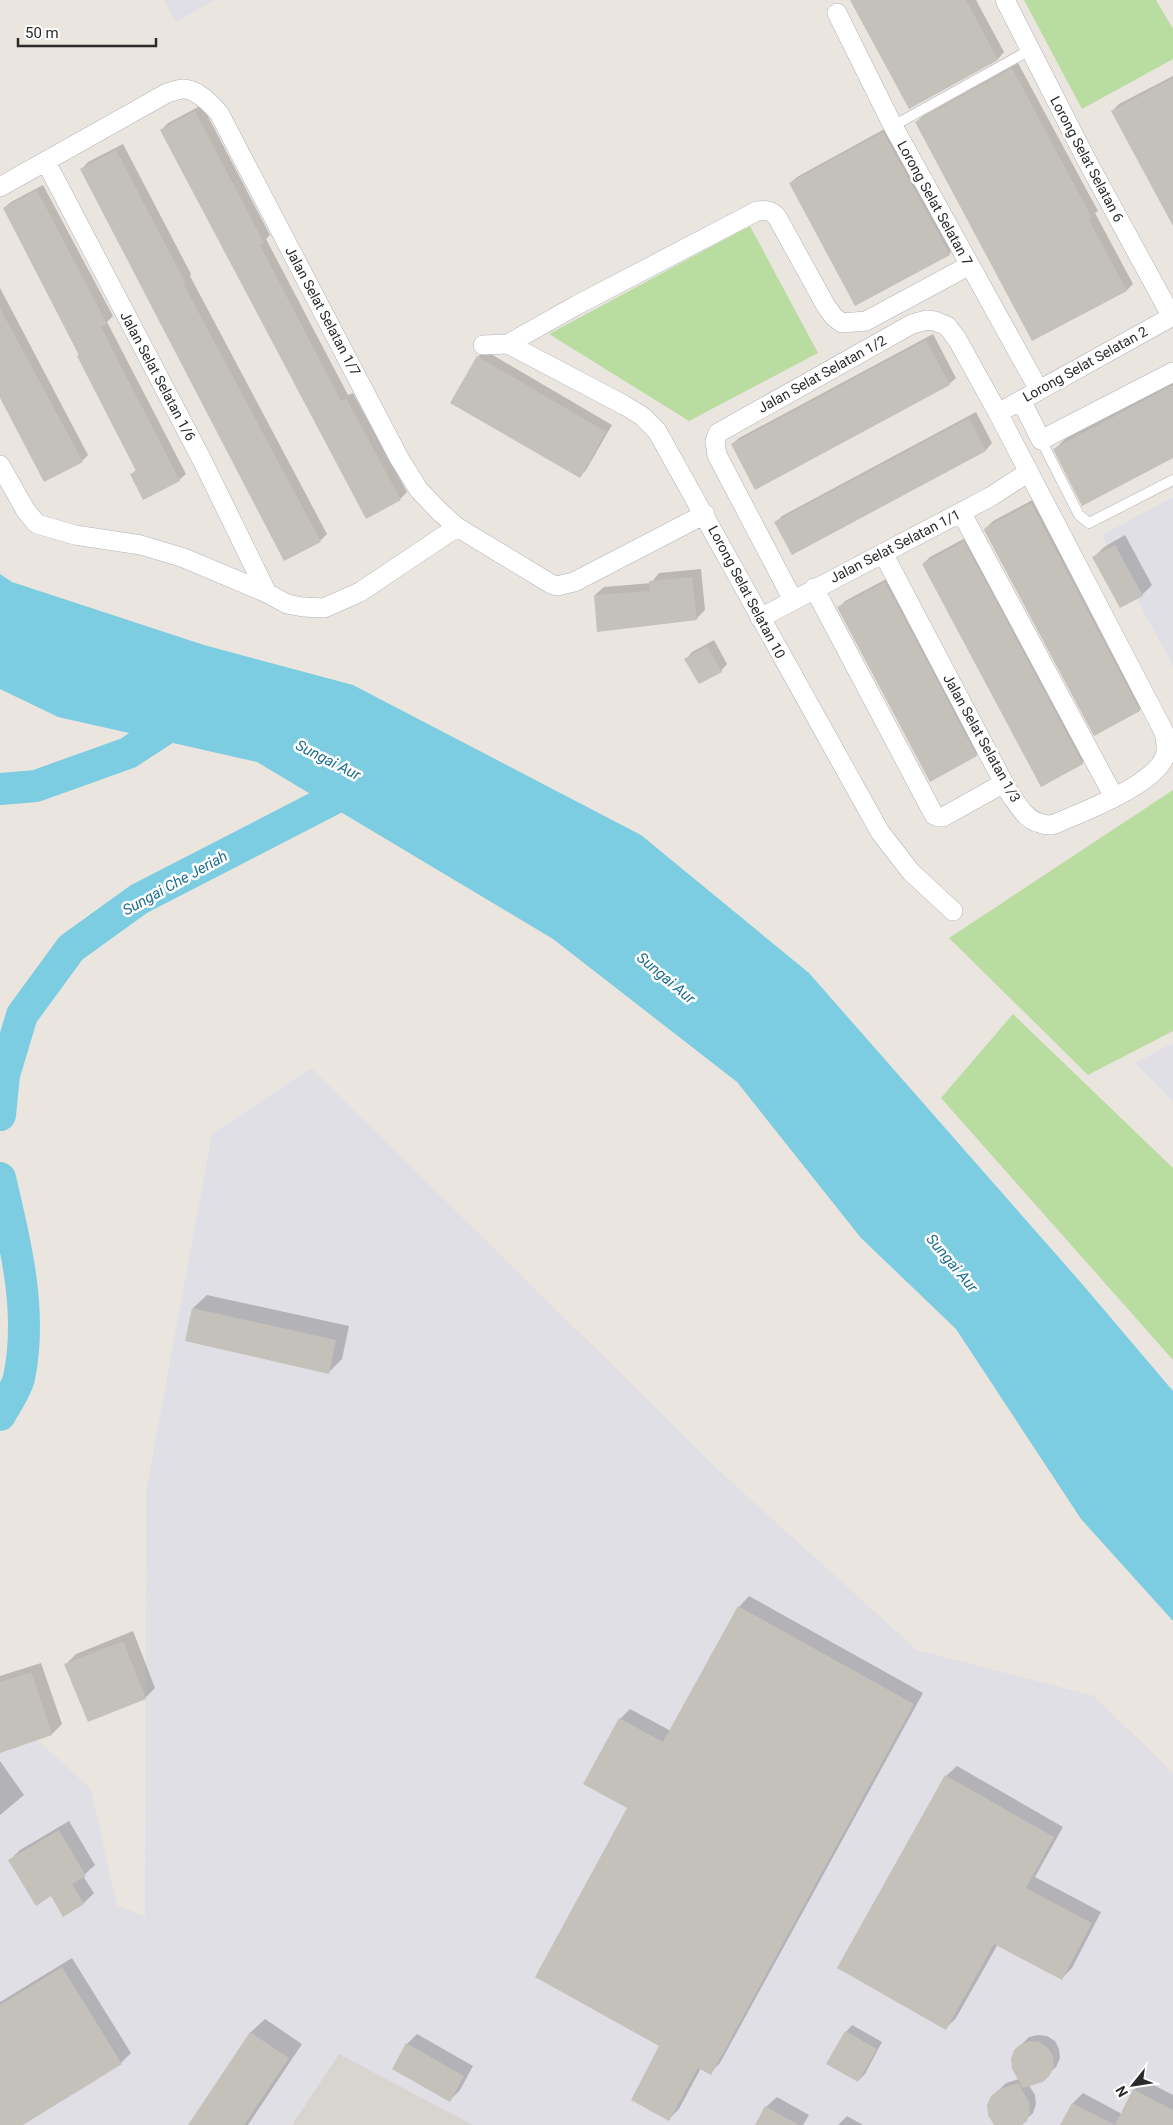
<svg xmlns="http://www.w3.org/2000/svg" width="1173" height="2125" font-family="Roboto,sans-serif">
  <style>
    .industrial { fill: #e0dfe5 }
    .green { fill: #b9dca1 }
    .plaza { fill: #d8d5d1 }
    .water { fill: #7dcde2 }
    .shadow { fill: #0003 }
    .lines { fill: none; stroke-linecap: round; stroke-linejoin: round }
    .river { stroke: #7dcde2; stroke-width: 32 }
    .building { fill: #c4c0ba }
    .service-casing { stroke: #afb2ba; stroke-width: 11 }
    .minor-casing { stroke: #afb2ba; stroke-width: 20 }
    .service { stroke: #fff; stroke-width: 10 }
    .minor { stroke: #fff; stroke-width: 19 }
    .labels { text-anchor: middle; stroke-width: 5; stroke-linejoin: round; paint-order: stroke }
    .street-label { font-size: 14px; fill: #2b2b2b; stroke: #fff }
    .water-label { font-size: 15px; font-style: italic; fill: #1c6e8f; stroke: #fff }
  </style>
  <rect width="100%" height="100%" fill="#ebe5df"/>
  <path class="industrial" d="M164,0H215L176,22Z
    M1173,497V666L1102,535Z
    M1173,1043V1102L1135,1063Z
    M311,1068L728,1479L917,1650L1094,1696L1173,1773V2125H0V1720L9,1714L91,1789L117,1906L145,1916L146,1492L212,1134Z"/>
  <path class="green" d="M1024,0H1156L1173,29V59L1082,109Z
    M750,226L818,353L689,421L549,334Z
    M1173,790V1031L1088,1075L949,938Z
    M1013,1014L1173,1168V1360L941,1098Z"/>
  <path class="plaza" d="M339,2054L371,2071L473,2125H292Z"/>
  <path class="water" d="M0,574L12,582L204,645L353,685L641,835L809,973L1083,1285L1173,1391V1621L1081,1519L956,1329L861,1238L737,1082L553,939L257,762L58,717L0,689Z"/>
  <path class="shadow" d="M852,0H976L1004,52L998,59L909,108Z
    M1018,63L1098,211L1095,213L1133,284L1127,290L1033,339L916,122L923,116Z
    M1173,76V223L1112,111L1119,104Z
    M202,105L270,235L266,239L348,395L353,393L407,492L400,499L161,130L168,123Z
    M890,126L955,247L949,254L790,183L797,177Z
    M123,144L191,274L190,276L327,534L321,540L285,559L82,169L88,162Z
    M43,185L113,316L107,322L186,474L179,480L132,474L137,469L4,208L11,202Z
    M0,288L88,455L82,461L0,396Z
    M933,334L956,378L949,384L732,444L739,438Z
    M484,350L612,425L586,470L580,477L478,357Z
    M1173,377V456L1055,449L1075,429Z
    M976,412L992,443L986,450L792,553L776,522L782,516Z
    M1038,497L1146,703L1140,710L1094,734L986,528L993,521Z
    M971,535L1089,757L1082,763L923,564L930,557Z
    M1125,535L1152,585L1142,595L1094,557L1104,547Z
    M701,569L705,610L696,619L598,631L595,595L604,587L651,583L659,573Z
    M892,576L983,749L976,755L839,608L845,601Z
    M714,640L727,664L721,671L686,659L692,652Z
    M207,1295L349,1326L342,1359L329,1372L193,1308Z
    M749,1596L923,1693L720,2063L710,2073L701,2068L679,2109L669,2119L661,2046L629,1808L585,1784L620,1719L630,1709L671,1731L739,1607Z
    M133,1631L155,1688L145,1698L66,1664L76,1654Z
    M41,1663L62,1724L52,1734L0,1751V1676Z
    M0,1761L24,1795L0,1815Z
    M957,1766L1063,1827L1035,1877L1101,1912L1072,1968L1062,1978L998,1944L956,2018L946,2028V1776Z
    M69,1821L95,1865L83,1876L94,1893L84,1903L52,1895L10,1860L20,1850Z
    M72,1958L131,2053L121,2063L20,2125H0V2002Z
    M265,2019L302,2044L248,2125H190L251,2032Z
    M852,2025L882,2042L865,2074L858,2081L846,2032Z
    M417,2034L473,2066L460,2090L450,2100L407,2044Z
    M1038,2035L1047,2036L1055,2041L1059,2049L1060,2058L1056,2067L1042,2080L1029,2085L1035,2095L1036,2104L1033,2113L1020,2125H995L992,2097L1006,2083L1019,2079L1015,2051L1029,2037Z
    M1144,2080L1173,2095V2125H1062L1073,2103L1083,2093L1122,2114L1134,2090Z
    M777,2097L809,2115L803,2125H756L766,2107Z
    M847,2116L863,2125H838Z"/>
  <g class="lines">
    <path class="river" d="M0,789L36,786L128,753L188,714
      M0,1115L4,1075L22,1015L71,948L139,899L366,782
      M0,1178C15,1242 33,1311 19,1378C16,1390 6,1404 0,1415"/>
  </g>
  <path class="building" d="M850,0H966L998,60L909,109Z
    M1012,68L1092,218L1089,220L1127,291L1032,341L915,122Z
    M1173,78V226L1111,111Z
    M195,111L264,243L260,245L341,401L346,398L401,500L366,519L160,130Z
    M883,132L950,255L855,306L789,183Z
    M116,150L185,282L183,283L321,542L284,561L80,169Z
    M37,190L107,324L101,327L180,481L143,500L130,474L136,471L77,356L79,355L3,208Z
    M0,308L83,462L44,482L0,398Z
    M926,340L950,385L755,490L731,444Z
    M477,356L606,432L580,478L450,403Z
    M1173,385V458L1082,506L1053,449Z
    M969,418L986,451L792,555L774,522Z
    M1031,503L1140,711L1094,736L984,530L985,528Z
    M964,541L1083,764L1041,787L922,564Z
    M1115,545L1143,596L1120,608L1092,557Z
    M692,577L697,620L597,632L594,595L650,591L649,581Z
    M885,582L977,756L930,782L837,607Z
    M707,646L722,672L699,684L684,659Z
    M192,1308L336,1340L329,1374L185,1341Z
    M738,1606L914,1704L711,2075L698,2068L669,2121L631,2100L659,2046L535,1977L627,1808L583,1784L619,1718L663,1742Z
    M123,1641L146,1699L88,1722L64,1664Z
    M31,1672L52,1735L0,1753V1682Z
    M945,1775L1054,1837L1026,1888L1092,1923L1062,1980L994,1944L946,2030L837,1968Z
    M59,1830L86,1876L72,1884L84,1904L63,1917L51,1896L36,1906L8,1860Z
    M62,1967L122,2064L23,2125H0V2005Z
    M845,2031L877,2049L858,2082L826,2064Z
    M250,2032L289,2058L244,2125H188Z
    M1031,2041L1040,2042L1048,2048L1053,2056L1054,2066L1050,2075L1043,2082L1023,2088L1012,2069L1011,2059L1014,2050L1021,2044Z
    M406,2043L464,2076L450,2102L392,2069Z
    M1018,2083L1029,2102L1030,2112L1027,2121L1022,2125H994L988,2115L987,2105L991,2096L998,2090Z
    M1133,2089L1173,2110V2125H1115Z
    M1072,2103L1115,2125H1060Z
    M765,2106L799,2125H755Z"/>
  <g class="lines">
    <defs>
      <path id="service" d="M893,126L1030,50
        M1041,440L1079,515L1089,523L1173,480"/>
      <path id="minor" d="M1005,0L1086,159L1172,317
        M837,13L893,126L1039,390
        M46,162L202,460L267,593
        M0,187L167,93C172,92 178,89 183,89C197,89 210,103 219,113L399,458L419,490L440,512L457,527L551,584L557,586L574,582L705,514
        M508,344L577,305L757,211C766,210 771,210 777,217L826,306L834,317L842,323L866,321L970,265
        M483,345L508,344L624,405L642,416L657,431L880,832L911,872L953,911
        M1021,400L1041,440L1173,372
        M998,413L1173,316
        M0,465L26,511L37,524L75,535L141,545L184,558L267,593L287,604L303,607L324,608L360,592L457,527
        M961,512L1114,797
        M814,588L934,815L938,817H943L1004,783
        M793,600L717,455L715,441L718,433L912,324L927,320L935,321L947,326L957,339L998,413L1164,732C1166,743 1169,754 1160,765C1143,787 1095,807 1069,818C1063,820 1056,824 1051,825C1048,825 1042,824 1040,823C1025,820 1017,803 1008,791L883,553
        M760,618L990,497L1029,472"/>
    </defs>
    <use href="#service" class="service-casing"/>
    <use href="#minor" class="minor-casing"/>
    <use href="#service" class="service"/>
    <use href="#minor" class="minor"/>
  </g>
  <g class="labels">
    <g class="street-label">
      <text transform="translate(1087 159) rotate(62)" y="5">Lorong Selat Selatan 6</text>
      <text transform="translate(935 203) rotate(61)" y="5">Lorong Selat Selatan 7</text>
      <text transform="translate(323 311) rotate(62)" y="5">Jalan Selat Selatan 1/7</text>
      <text transform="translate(1085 364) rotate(-29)" y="5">Lorong Selat Selatan 2</text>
      <text transform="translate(822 374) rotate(-29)" y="5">Jalan Selat Selatan 1/2</text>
      <text transform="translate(158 376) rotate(62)" y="5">Jalan Selat Selatan 1/6</text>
      <text transform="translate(895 546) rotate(-27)" y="5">Jalan Selat Selatan 1/1</text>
      <text transform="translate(747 592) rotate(62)" y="5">Lorong Selat Selatan 10</text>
      <text transform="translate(982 738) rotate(61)" y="5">Jalan Selat Selatan 1/3</text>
    </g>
    <g class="water-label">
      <text transform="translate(328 760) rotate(27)" y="5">Sungai Aur</text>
      <text transform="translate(175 883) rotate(-29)" y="5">Sungai Che Jeriah</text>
      <text transform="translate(666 978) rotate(40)" y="5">Sungai Aur</text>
      <text transform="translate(952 1263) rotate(50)" y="5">Sungai Aur</text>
    </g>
  </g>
  <g transform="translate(1133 2085) rotate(240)" stroke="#ffffff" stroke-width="4" paint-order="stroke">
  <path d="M0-4L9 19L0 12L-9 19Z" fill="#2b2b2b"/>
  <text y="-8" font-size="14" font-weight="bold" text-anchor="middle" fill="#2b2b2b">N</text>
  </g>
  <path d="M18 38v8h138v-8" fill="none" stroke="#2b2b2b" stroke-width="2.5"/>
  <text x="25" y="38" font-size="15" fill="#2b2b2b" stroke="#ffffff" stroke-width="4" paint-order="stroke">50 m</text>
</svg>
